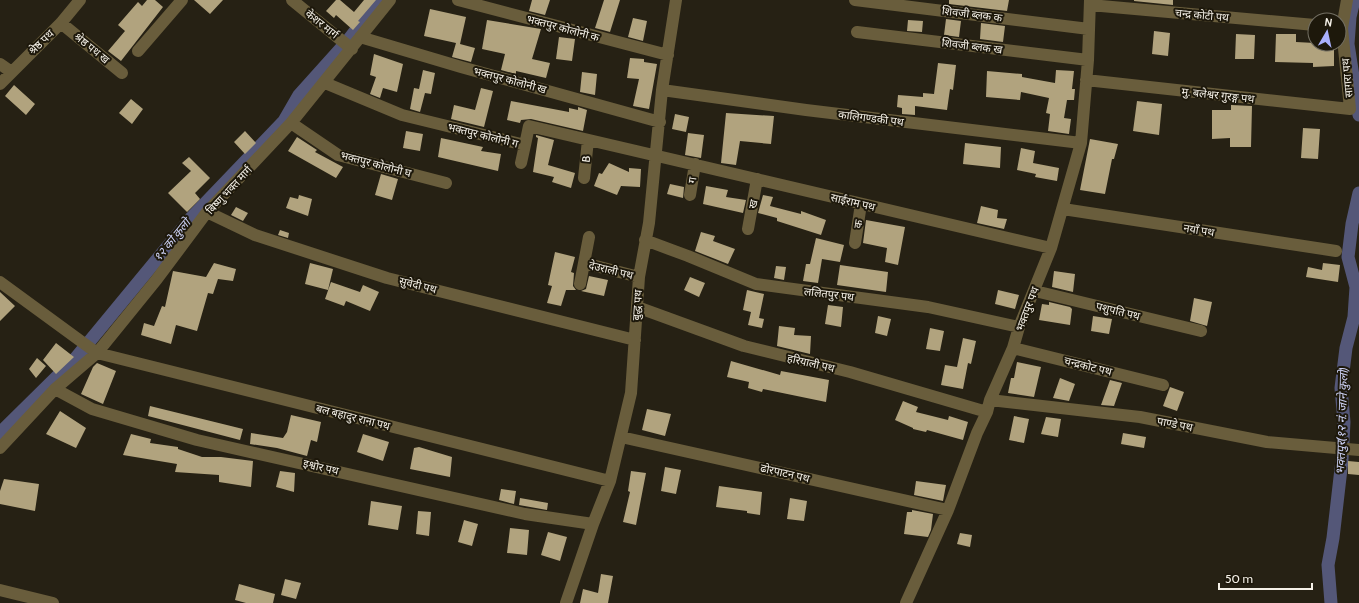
<svg xmlns="http://www.w3.org/2000/svg" width="1359" height="603" font-family="Cabin,'Noto Sans Devanagari',sans-serif">
  <style>
    .lines { fill: none; stroke-linecap: round; stroke-linejoin: round }
    .canal { stroke: #545778; stroke-width: 13 }
    .building { fill: #b1a37e }
    .minor { stroke: #695d3c; stroke-width: 12 }
    .labels { text-anchor: middle; stroke-width: 4; stroke-linejoin: round; paint-order: stroke }
    .street-label { font-size: 11px; fill: #f5f1e8; stroke: #1d180b }
    .water-label { font-size: 12px; font-style: italic; fill: #ced3f7; stroke: #1d180b }
  </style>
  <rect width="100%" height="100%" fill="#262114"/>
  <g class="lines">
    <path class="canal" d="M1354,0L1350,17L1348,44L1359,115
      M343,47L379,0
      M0,433L75,359L192,217L284,121L299,95L343,46
      M1331,603L1328,565L1333,538L1342,460L1344,422L1341,388L1346,348L1354,317L1356,287L1348,257L1352,224L1359,193"/>
  </g>
  <path class="building" d="M147,0H155L163,7L121,61L108,51L125,31L118,25L138,2L142,6Z
    M194,0H223L210,14Z
    M336,0H340L354,12L364,0H376L358,21L360,22L353,30L336,15L334,18L326,11Z
    M532,0H550L545,15L529,11Z
    M604,0H620L610,32L595,28Z
    M949,0H1009L1007,11L949,4Z
    M1134,0H1173V5L1134,1Z
    M430,9L466,17L460,44L475,48L471,62L452,57L456,43L424,36Z
    M633,18L647,21L643,41L628,37Z
    M946,19L961,21L959,37L944,35Z
    M487,20L541,29L532,59L550,63L546,78L516,71V74L501,70L505,54L482,49Z
    M908,20L923,21L922,32L907,31Z
    M981,23L1005,26L1003,42L980,39Z
    M1154,31L1170,33L1168,56L1152,54Z
    M1236,34L1255,35L1254,59H1235Z
    M1276,34H1296V42L1334,44V66L1313,67V63L1275,62Z
    M559,37L575,39L572,61L556,59Z
    M374,54L403,64L397,92L383,88L380,98L370,94L376,77L370,75Z
    M630,58L644,59V62L657,64L649,109L633,106L639,79L627,78Z
    M938,63L956,65L953,90L950,89L947,110L915,106V115L902,114V108L897,107L898,95L923,97V93L934,94Z
    M423,70L435,73L431,94L425,93L420,112L410,109L414,88L419,89Z
    M1056,70L1074,71L1072,89H1075L1074,100H1067L1064,118L1071,119L1069,134L1048,131L1050,114L1046,113L1049,98L1021,92L1020,100L986,97L987,71L1022,74V77L1055,83Z
    M582,72L597,74L595,95L580,92Z
    M14,85L35,104L26,115L5,96Z
    M481,88L493,91L484,127L451,119L454,105L475,110Z
    M131,99L143,109L132,124L119,113Z
    M511,101L569,112V108L578,110V107L587,110L583,131L531,119L521,120L520,123L507,120Z
    M1137,101L1162,104L1159,135L1133,131Z
    M1231,105L1252,106L1251,147H1230V138L1212,139V110H1231Z
    M726,113L774,116L771,144L740,141L736,165L721,163Z
    M675,114L689,117L686,132L672,129Z
    M1303,128L1320,129L1318,159L1301,158Z
    M245,131L256,143L245,154L234,142Z
    M406,131L423,134L420,151L403,148Z
    M688,133L704,135L701,158L685,155Z
    M536,135L554,140L548,165L575,173L571,188L552,182L554,177L533,172L538,138L536,137Z
    M297,137L317,150L315,152L343,167L336,178L288,151Z
    M441,138L483,147L481,151L501,154L498,171L438,157Z
    M1090,139L1118,144L1114,159H1112L1105,194L1080,190Z
    M965,143L1001,147L1000,168L963,164Z
    M1021,148L1035,151L1033,163L1059,168L1057,181L1035,177L1036,174L1017,170Z
    M189,157L210,178L195,193L200,199L187,212L168,193L191,171L182,163Z
    M609,163L629,172V168L641,169L640,187L621,186L617,195L594,186L599,173L602,174Z
    M381,174L398,179L392,200L375,195Z
    M670,184L684,187L683,198L667,194Z
    M706,186L728,190L726,197L746,200L743,213L703,204Z
    M299,195L312,199L308,216L286,208L290,197L298,199Z
    M763,195L773,197L770,206L801,214V211L826,220L821,235L777,221V218L758,213Z
    M981,206L998,210L997,218L1007,219L1004,229L977,223Z
    M236,207L248,213L243,221L231,215Z
    M866,220L905,227L898,265L885,262L887,248L863,243Z
    M280,230L289,233L288,238L278,235Z
    M701,232L715,236L713,241L735,249L728,264L695,251Z
    M816,238L844,245L840,262L822,259L818,283L803,281L806,264H810Z
    M555,252L575,257L571,272L574,273L573,286L576,290H566L561,306L547,303L552,286L548,285Z
    M214,263L236,269L233,281L218,279L213,294L208,293L197,331L176,325L171,344L141,335L144,323L154,326L162,306L165,307L173,271L206,277Z
    M310,263L333,269L328,290L305,284Z
    M1323,263L1340,265L1338,282L1306,277L1308,267L1322,270Z
    M840,265L888,272L886,292L837,285Z
    M776,266L786,267L784,280L774,278Z
    M1054,271L1075,274L1073,292L1052,287Z
    M589,276L608,280L604,296L581,291L586,289Z
    M690,277L705,283L699,297L684,290Z
    M331,282L360,292L363,285L379,292L370,311L346,301L344,306L325,299Z
    M747,290L764,294L759,318L764,319L762,328L748,325L751,312L743,310Z
    M998,290L1019,295L1015,309L995,304Z
    M0,292L15,306L0,321Z
    M1194,298L1212,302L1207,326L1190,321Z
    M1049,302L1070,307L1072,309L1070,325L1039,320L1042,304L1049,305Z
    M828,305L843,307L841,327L825,324Z
    M878,316L891,319L887,336L875,333Z
    M1093,316L1112,319L1109,334L1091,331Z
    M779,326L795,328L794,335L811,336L810,354L777,346Z
    M930,328L944,331L940,351L926,349Z
    M963,338L976,341L971,364L968,363L963,389L941,385L945,365L957,367Z
    M56,343L74,357L56,374L43,360Z
    M37,358L46,366L36,378L29,369Z
    M731,361L780,375L781,371L829,380L826,402L763,389L762,392L748,388L749,382L727,377Z
    M1017,362L1041,367L1034,397L1008,393L1011,378H1014Z
    M97,363L116,371L103,404L81,394L93,367Z
    M1060,378L1075,384L1069,401L1053,398Z
    M1110,380L1122,383L1114,406L1101,405Z
    M1170,387L1184,392L1177,411L1163,406Z
    M903,401L918,407L916,412L948,420L949,416L968,422L963,440L927,430L926,432L913,429V428L895,420Z
    M150,406L243,429L240,440L148,416Z
    M647,409L671,414L665,436L642,430Z
    M60,411L86,428L76,448L46,434Z
    M291,415L321,422L317,442L311,440L307,456L277,448L250,444L251,433L283,438L287,432Z
    M1014,416L1029,419L1024,443L1009,440Z
    M1046,417L1061,419L1058,437L1041,434Z
    M1123,433L1146,437L1144,448L1121,444Z
    M131,434L151,439L150,443L178,447V449L202,457H221L253,461L251,487L219,482V475L175,472L177,464L123,455Z
    M363,434L389,442L383,461L357,452Z
    M419,447L452,457L450,477L410,469L414,448Z
    M1348,461L1359,462V475L1348,474Z
    M665,467L681,470L676,494L661,491Z
    M280,471L295,473L294,492L276,487Z
    M631,471L646,473L636,525L623,522L630,492L628,491Z
    M4,479L39,484L35,511L0,504V491Z
    M916,481L946,485L943,501L914,495Z
    M719,486L762,492L760,515L747,513V511L716,507Z
    M501,489L516,491L514,504L499,500Z
    M520,498L548,503L547,510L519,505Z
    M790,498L807,501L804,521L787,519Z
    M371,501L402,506L398,530L368,525Z
    M912,510L933,514L931,530L928,537L904,534L907,512H912Z
    M418,511L431,512L429,536L416,534Z
    M464,520L478,524L472,546L458,542Z
    M510,528L529,530L527,555L507,553Z
    M548,532L567,537L560,561L541,555Z
    M960,533L972,535L970,547L957,544Z
    M601,574L613,576L608,603H580L583,589L598,593Z
    M285,579L301,583L296,599L281,595Z
    M239,584L275,594L273,603H246L235,600Z"/>
  <g class="lines">
    <path class="minor" d="M292,0L352,49
      M458,0L668,55
      M855,0L1089,29
      M1090,5L1315,25
      M61,23L122,73
      M857,32L1088,60
      M360,37L461,67L660,122
      M138,51L182,0
      M0,64L10,71
      M1086,80L1350,109L1342,28L1347,0
      M325,83L402,115L525,145L529,126L1051,248
      M0,84L61,23L80,0
      M662,90L806,110L1081,143
      M291,123L338,155L446,183
      M521,163L525,145
      M584,178L588,140
      M690,195L695,164
      M1063,209L1336,251
      M207,212L255,235L387,278L635,340
      M748,229L757,179
      M645,240L688,256L756,284L928,307L1019,327
      M855,243L861,204
      M584,263L639,277
      M0,282L97,353L610,481
      M580,284L589,237
      M1035,291L1201,331
      M637,307L744,346L850,372L987,412
      M1013,348L1163,385
      M55,389L92,409L197,440L525,514L593,524
      M990,400L1140,417L1267,442L1359,450
      M621,437L948,510
      M0,448L55,389L97,353L157,279L207,212L291,123L390,0
      M0,590L53,603
      M566,603L593,524L610,481L631,393L639,277L649,223L662,90L676,0
      M906,603L948,510L977,433L987,412L990,400L1013,348L1019,327L1051,248L1081,143L1088,60L1090,0"/>
  </g>
  <g class="labels">
    <g class="street-label">
      <text transform="translate(972 14) rotate(7)" y="4">शिवजी ब्लक क</text>
      <text transform="translate(1202 15) rotate(5)" y="4">चन्द्र कोटी पथ</text>
      <text transform="translate(322 24) rotate(39)" y="4">केशर मार्ग</text>
      <text transform="translate(563 28) rotate(15)" y="4">भक्तपुर कोलोनी क</text>
      <text transform="translate(41 42) rotate(-44)" y="4">श्रेष्ठ पथ</text>
      <text transform="translate(972 46) rotate(7)" y="4">शिवजी ब्लक ख</text>
      <text transform="translate(92 48) rotate(39)" y="4">श्रेष्ठ पथ ख</text>
      <text transform="translate(1347 78) rotate(-95)" y="4">सागरा पथ</text>
      <text transform="translate(510 80) rotate(15)" y="4">भक्तपुर कोलोनी ख</text>
      <text transform="translate(1218 95) rotate(6)" y="4">मु. बलेश्वर गुरङ्ग पथ</text>
      <text transform="translate(871 118) rotate(7)" y="4">कालिगण्डकी पथ</text>
      <text transform="translate(483 135) rotate(14)" y="4">भक्तपुर कोलोनी ग</text>
      <text transform="translate(586 159) rotate(-83)" y="4">B</text>
      <text transform="translate(376 164) rotate(15)" y="4">भक्तपुर कोलोनी घ</text>
      <text transform="translate(692 180) rotate(-81)" y="4">ग</text>
      <text transform="translate(229 190) rotate(-47)" y="4">बिष्णु भक्त मार्ग</text>
      <text transform="translate(853 202) rotate(13)" y="4">साईराम पथ</text>
      <text transform="translate(753 204) rotate(-79)" y="4">ख</text>
      <text transform="translate(858 224) rotate(-81)" y="4">क</text>
      <text transform="translate(1199 230) rotate(9)" y="4">नयाँ पथ</text>
      <text transform="translate(611 270) rotate(14)" y="4">देउराली पथ</text>
      <text transform="translate(418 285) rotate(14)" y="4">सुवेदी पथ</text>
      <text transform="translate(829 294) rotate(7)" y="4">ललितपुर पथ</text>
      <text transform="translate(637 305) rotate(-86)" y="4">बुद्ध पथ</text>
      <text transform="translate(1027 309) rotate(-69)" y="4">भक्तपुर पथ</text>
      <text transform="translate(1118 311) rotate(14)" y="4">पशुपति पथ</text>
      <text transform="translate(811 363) rotate(13)" y="4">हरियाली पथ</text>
      <text transform="translate(1088 366) rotate(14)" y="4">चन्द्रकोट पथ</text>
      <text transform="translate(353 417) rotate(14)" y="4">बल बहादुर राना पथ</text>
      <text transform="translate(1175 424) rotate(11)" y="4">पाण्डे पथ</text>
      <text transform="translate(321 467) rotate(13)" y="4">इश्वोर पथ</text>
      <text transform="translate(785 473) rotate(13)" y="4">ढोरपाटन पथ</text>
    </g>
    <g class="water-label">
      <text transform="translate(172 240) rotate(-51)" y="4">१२ को कुलो</text>
      <text transform="translate(1342 421) rotate(-88)" y="4">भक्तपुर(१२ नं. जाने कुलो)</text>
    </g>
  </g>
  <g transform="translate(1327 32) rotate(9)"><circle r="19" fill="#1d180b" stroke="#736f63"/>
  <path d="M0-3L7 15L0 10L-7 15Z" fill="#a9b0fc"/>
  <text y="-6" font-size="11" font-weight="bold" text-anchor="middle" fill="#f5f1e8">N</text>
  </g>
  <path d="M1219 583v6h93v-6" fill="none" stroke="#f5f1e8" stroke-width="2"/>
  <text x="1225" y="583" font-size="12" fill="#f5f1e8" stroke="#1d180b" stroke-width="3" paint-order="stroke">50 m</text>
</svg>
